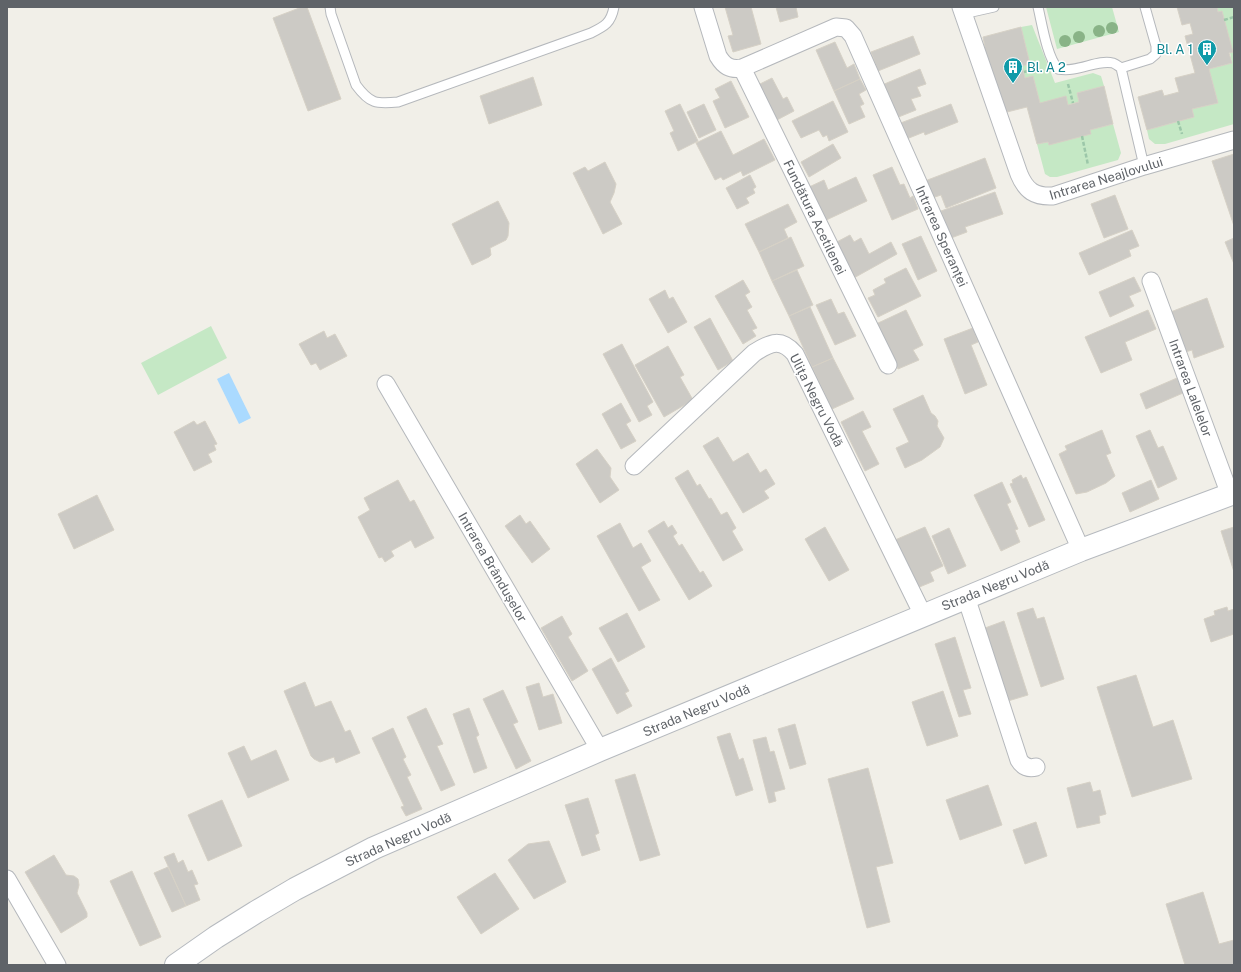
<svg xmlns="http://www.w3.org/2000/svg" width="1241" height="972" font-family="'Public Sans',sans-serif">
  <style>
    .green { fill: #c5e8c5 }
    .water { fill: #aadaff }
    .building { fill: #cccac5; stroke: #d6d1c6 }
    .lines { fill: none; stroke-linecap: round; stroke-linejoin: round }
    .lane-casing { stroke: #b5b8bc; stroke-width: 11 }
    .street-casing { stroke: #b5b8bc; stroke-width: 19 }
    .secondary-casing { stroke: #b6babf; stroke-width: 24 }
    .path { stroke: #9cc7a9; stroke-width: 2.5; stroke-dasharray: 4 2; stroke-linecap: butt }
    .lane { stroke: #fff; stroke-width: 9 }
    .street { stroke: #fff; stroke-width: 17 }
    .secondary { stroke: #fff; stroke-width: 22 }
    .tree { fill: #89b387 }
    .labels { text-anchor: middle; stroke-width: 3; stroke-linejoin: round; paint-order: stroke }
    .culture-label { font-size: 13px; fill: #0d838f; stroke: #fff; text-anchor: end }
    .street-label { font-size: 13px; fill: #5f6368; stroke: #fff }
  </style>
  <rect width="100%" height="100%" fill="#f1efe8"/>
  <path class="green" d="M1046,7H1112L1119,32L1057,49Z
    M1217,7H1234V124L1165,144H1155L1149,139L1147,130L1194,117L1192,109L1218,103L1209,69L1232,63L1222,11L1218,12Z
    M1032,25L1055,83L1093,73L1101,76L1104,86L1077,93L1079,102L1068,105L1040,103L1033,76L1025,78L1022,66L1030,64L1021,27Z
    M1113,124L1121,153L1118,160L1057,177H1050L1045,174L1037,144L1048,142L1049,144L1090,130Z
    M211,326L227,358L158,395L141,363Z"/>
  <path class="water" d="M229,373L251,418L239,424L217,379Z"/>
  <path class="building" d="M302,7H307L341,99L308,111L273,18Z
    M725,7H751L761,44L733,52L728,36L733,35Z
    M776,7H796L798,17L780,22Z
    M1177,7H1217L1218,12L1222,11L1233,52L1229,53L1232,63L1209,69L1218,103L1192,109L1194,117L1147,130L1138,97L1162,90L1164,96L1179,92L1175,78L1195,73L1185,36L1193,34L1190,23L1182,25Z
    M1021,27L1030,64L1022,66L1025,78L1033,76L1040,103L1066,96L1068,105L1079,102L1077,93L1104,86L1113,124L1090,130L1091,134L1049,145L1048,142L1037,144L1027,107L1003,113L982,48L985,47L983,37Z
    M913,36L920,54L878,71L871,52Z
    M835,42L847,68L854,64L860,79L834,91L816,50Z
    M920,69L926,84L917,87L921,96L911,99L916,110L896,118L882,85Z
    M533,77L542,105L489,124L480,96Z
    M772,78L783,99L787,97L794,111L775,121L756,86Z
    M860,79L866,90L859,94L864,104L860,106L865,117L849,124L834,91Z
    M731,81L749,117L725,128L713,101L720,98L715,89Z
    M833,101L848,132L829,141L827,135L823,137L819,130L801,138L792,121Z
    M680,104L698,141L678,151L670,133L674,131L665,111Z
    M704,104L716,130L699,138L687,112Z
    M951,104L958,122L925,135L924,132L904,140L898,124Z
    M721,131L733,155L764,139L775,160L743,176L741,171L723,180L721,177L715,180L696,143Z
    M833,144L841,158L809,177L801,162Z
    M1234,154V226L1212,161Z
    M985,158L996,188L946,208L941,195L932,198L925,181Z
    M605,162L616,184L614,193L610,202L622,224L603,234L573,173L585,167L588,171Z
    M892,167L900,185L904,184L910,198L913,196L918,209L892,220L873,175Z
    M750,175L756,187L753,189L755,193L746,198L749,203L737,209L726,188Z
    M856,177L867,201L822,222L807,188L824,180L828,190Z
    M995,192L1003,214L965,227L967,232L951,238L941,211Z
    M1115,195L1128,229L1104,238L1091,204Z
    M498,201L509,223L508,236L506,240L490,248L491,255L489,257L472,265L452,224Z
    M788,204L797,222L784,229L788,238L759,252L745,224Z
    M1132,230L1139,246L1129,250L1131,256L1089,275L1079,253Z
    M850,235L854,242L861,238L869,254L891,242L897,254L852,279L833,244Z
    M921,236L937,271L918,280L902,244Z
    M791,237L804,266L772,281L759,252Z
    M1234,238V264L1225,242Z
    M906,268L921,296L878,317L868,298L875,295L873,290L886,283L884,279Z
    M797,270L813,305L789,316L772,281Z
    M1134,277L1141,291L1129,296L1134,306L1110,317L1099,292Z
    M743,280L750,292L745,295L752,307L747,310L757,328L752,330L756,336L743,344L715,296Z
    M665,290L669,299L673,297L687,322L668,333L649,299Z
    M1207,298L1224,347L1194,358L1192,350L1182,353L1168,313Z
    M831,299L838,314L844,312L856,336L835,345L816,305Z
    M810,307L833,358L812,367L789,316Z
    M906,310L923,345L913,350L919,360L898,369L876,324Z
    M1148,310L1156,329L1125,342L1132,360L1101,373L1085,337Z
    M710,318L733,361L718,370L694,327Z
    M973,328L978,342L971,345L987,385L965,394L944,339Z
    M324,331L327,338L335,334L347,356L320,370L316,363L311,365L299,344Z
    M622,344L653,402L647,406L652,415L639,422L603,354Z
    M668,346L684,375L680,377L693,400L664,417L635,365Z
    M833,358L854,399L832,409L812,367Z
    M1177,378L1183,393L1146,409L1140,394Z
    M923,395L931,413L935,416L938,421L937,426L944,438L940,447L922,460L905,468L896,448L909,442L893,409Z
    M621,403L631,421L626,424L636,441L621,449L602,414Z
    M863,411L871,427L862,431L879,464L865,471L841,422Z
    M194,421L197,425L205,421L217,444L214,445L216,450L208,454L212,462L194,471L174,432Z
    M1102,430L1111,453L1106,455L1115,476L1106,483L1087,492L1076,494L1059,454L1067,450L1065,446Z
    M1150,430L1158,448L1163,446L1177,479L1158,488L1136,436Z
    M718,437L733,462L748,453L760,473L766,469L775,484L764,491L769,498L743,513L703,446Z
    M597,449L611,468L610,477L619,490L600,503L576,464Z
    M688,470L697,486L700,484L709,499L711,498L721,515L727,512L736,528L732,531L743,550L723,561L675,478Z
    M1021,475L1023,479L1026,477L1045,520L1029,527L1010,484L1013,483L1012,480Z
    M398,480L410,502L414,500L434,538L415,548L411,540L391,551L394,556L385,562L382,557L379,558L358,517L370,510L364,498Z
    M1151,480L1159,499L1130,512L1122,493Z
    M1002,482L1011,502L1007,504L1018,529L1015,530L1020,542L1001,551L974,495Z
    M97,495L114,530L74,549L58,514Z
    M520,515L526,524L530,521L550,549L532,563L505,526Z
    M664,521L668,528L672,525L677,533L673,536L679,546L682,544L700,573L703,571L712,586L689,600L648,531Z
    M620,523L633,548L641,543L651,561L641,567L660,600L639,611L597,536Z
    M825,527L849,570L829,581L805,539Z
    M925,527L943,566L930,572L934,581L917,588L895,540Z
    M1234,527V572L1221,531Z
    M949,528L966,566L948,574L932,536Z
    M1227,607L1228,611L1234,609V634L1211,642L1204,619L1215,615L1214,611Z
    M1033,608L1037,619L1044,617L1064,679L1041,687L1017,613Z
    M627,613L645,647L618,662L599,628Z
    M562,616L572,634L568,637L588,671L572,681L541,628Z
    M1004,621L1028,695L1008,701L985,628Z
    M955,637L971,688L963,690L971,714L959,717L935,644Z
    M611,658L629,691L625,693L632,706L617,714L592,669Z
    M1136,675L1153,727L1173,720L1192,779L1132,797L1097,687Z
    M305,682L315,707L331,701L345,732L350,730L360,753L336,763L334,757L320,762L314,759L311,756L284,691Z
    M539,683L543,697L553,694L562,723L539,730L526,687Z
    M503,690L518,722L513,724L531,761L516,769L483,699Z
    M943,691L958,736L927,746L912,702Z
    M426,708L443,744L437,746L455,785L441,791L407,717Z
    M469,708L479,735L476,737L487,768L474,773L453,714Z
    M795,724L806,764L790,769L778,729Z
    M393,728L406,757L403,759L411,775L407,777L422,809L406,816L401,807L404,806L372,738Z
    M730,733L739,760L743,758L753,790L736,796L717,737Z
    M766,737L770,752L774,751L785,789L774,792L776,801L769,803L753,740Z
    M244,746L251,761L276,750L289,780L248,798L228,753Z
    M868,768L893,863L876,867L890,922L867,928L828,779Z
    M635,774L660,855L640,861L615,780Z
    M1090,782L1093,792L1100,790L1106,814L1099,816L1100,823L1077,828L1067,788Z
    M988,785L1002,825L960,840L946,800Z
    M588,798L599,833L595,835L600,850L582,856L565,805Z
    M222,800L242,846L208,861L188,815Z
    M1036,822L1047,856L1025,864L1013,830Z
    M549,841L566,882L534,899L508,860L528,844Z
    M174,853L178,863L183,860L188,872L192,870L198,884L194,885L200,900L186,906L164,857Z
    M54,855L66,875L74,876L78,879L79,885L77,893L87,913V917L84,919L61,933L25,872Z
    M168,867L186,906L172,912L154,873Z
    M132,871L161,937L140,946L110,881Z
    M495,873L519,909L481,934L457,897Z
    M1203,892L1219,944L1234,940V965H1185L1166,904Z"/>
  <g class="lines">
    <defs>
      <path id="lane" d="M330,7L331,14L356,85C370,104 376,104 398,102L591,33C605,26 611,23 614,7
        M1038,7C1042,24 1047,57 1058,69C1078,73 1097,59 1113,63C1116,64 1118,66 1121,68
        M963,14L994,7
        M1144,166L1121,68L1150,59L1156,54V46L1145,7"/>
      <path id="street" d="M703,7L718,56C724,66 730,70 742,68L836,27L846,28L853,36L1081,550
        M961,7L1019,174C1026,191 1035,197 1053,196L1144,166L1234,140
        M742,68L888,365
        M1151,281L1230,495
        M386,384L600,750
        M634,466L754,353C771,342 781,338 795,354L923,615
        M966,597L1019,760C1023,767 1029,769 1036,767
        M7,879L57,965"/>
      <path id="secondary" d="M176,965L216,937L256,912L295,889L374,848L600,750L1081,550L1234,493"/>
    </defs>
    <use href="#lane" class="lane-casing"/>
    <use href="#street" class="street-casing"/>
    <use href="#secondary" class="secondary-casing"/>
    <path class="path" d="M1224,20L1234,17
      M1024,72L1039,68
      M1068,84L1073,103
      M1178,121L1182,134
      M1082,136L1088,165"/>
    <use href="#lane" class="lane"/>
    <use href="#street" class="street"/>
    <use href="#secondary" class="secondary"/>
  </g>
  <g class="tree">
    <circle cx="1112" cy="28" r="6"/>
    <circle cx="1099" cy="31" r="6"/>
    <circle cx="1079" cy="37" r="6"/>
    <circle cx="1065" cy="41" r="6"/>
  </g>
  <defs>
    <symbol id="building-pin" viewBox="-11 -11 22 30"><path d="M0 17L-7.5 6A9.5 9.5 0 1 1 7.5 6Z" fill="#0f9aa8" stroke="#fff"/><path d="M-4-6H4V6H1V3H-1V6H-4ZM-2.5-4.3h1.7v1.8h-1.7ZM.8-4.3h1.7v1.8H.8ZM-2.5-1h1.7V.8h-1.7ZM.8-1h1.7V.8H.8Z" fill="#fff"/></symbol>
  </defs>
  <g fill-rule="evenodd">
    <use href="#building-pin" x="1196" y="38" width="22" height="30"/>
    <use href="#building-pin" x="1002" y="56" width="22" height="30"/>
  </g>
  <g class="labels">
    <g class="culture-label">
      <text x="1193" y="54">Bl. A 1</text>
      <text x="1027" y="72" text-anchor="start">Bl. A 2</text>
    </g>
    <g class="street-label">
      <text transform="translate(1106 178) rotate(-17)" y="5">Intrarea Neajlovului</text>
      <text transform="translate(815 217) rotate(64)" y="5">Fundătura Acetilenei</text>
      <text transform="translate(942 236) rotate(66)" y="5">Intrarea Speranței</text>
      <text transform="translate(1191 388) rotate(70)" y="5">Intrarea Lalelelor</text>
      <text transform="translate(817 400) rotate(63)" y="5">Ulița Negru Vodă</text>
      <text transform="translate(493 567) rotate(60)" y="5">Intrarea Brândușelor</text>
      <text transform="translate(995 585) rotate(-22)" y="5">Strada Negru Vodă</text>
      <text transform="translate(696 710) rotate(-23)" y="5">Strada Negru Vodă</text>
      <text transform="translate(398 839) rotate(-24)" y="5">Strada Negru Vodă</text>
    </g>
  </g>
  <rect width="1241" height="972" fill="none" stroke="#5f6368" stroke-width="16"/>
</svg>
